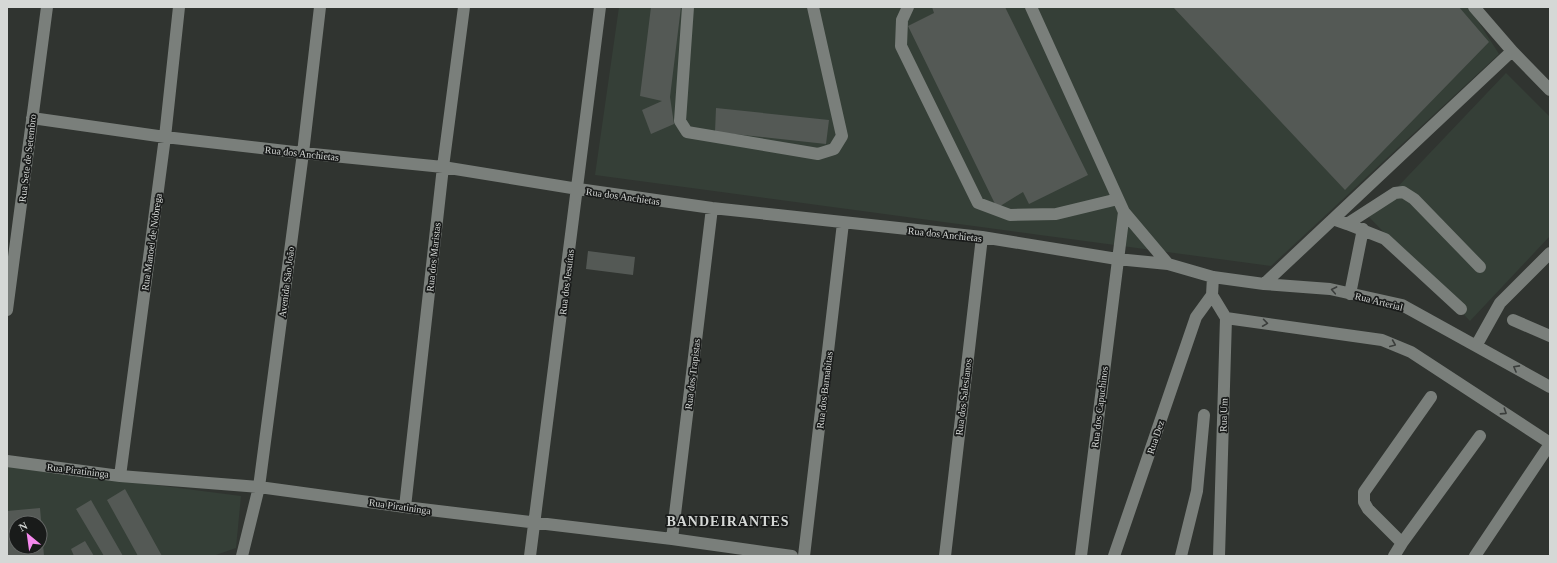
<svg xmlns="http://www.w3.org/2000/svg" width="1557" height="563" font-family="'Times New Roman',serif">
  <style>
    .built { fill: #353f37; fill-rule: evenodd }
    .building { fill: #545955; fill-rule: evenodd }
    .lines { fill: none; stroke-linecap: round; stroke-linejoin: round }
    .minor { stroke: #7a7f7b; stroke-width: 12 }
    .oneway { stroke: #3b3e3c }
    .labels { text-anchor: middle; stroke-width: 3.5; stroke-linejoin: round; paint-order: stroke }
    .street-label { font-size: 10px; fill: #d5d8d6; stroke: #191b1a }
    .district-label { font-size: 14px; font-weight: bold; letter-spacing: 1px; fill: #d5d8d6; stroke: #191b1a }
  </style>
  <rect width="100%" height="100%" fill="#303430"/>
  <path class="built" d="M619,7H1469L1499,54L1271,266L595,175Z
    M1506,73L1550,117V236L1470,321L1369,217Z
    M7,466L241,496L236,548L213,556H7ZM16,523H40V547H16Z"/>
  <path class="building" d="M651,7H681L670,97L674,124L651,134L642,110L662,101L640,96Z
    M932,7H1005L1088,175L1029,204L1023,192L997,208L908,26L934,13Z
    M1173,7H1459L1489,42L1345,190Z
    M716,108L829,120L826,144L715,132Z
    M588,251L635,257L633,275L586,269Z
    M125,489L162,556H138L107,500Z
    M91,500L123,556H104L76,509Z
    M40,508L44,556H7V511ZM16,523H40V547H16Z
    M85,541L94,556H74L71,549Z"/>
  <g class="lines">
    <path class="minor" d="M688,7L680,121L687,132L818,154L834,149L842,136L813,7
      M908,7L902,20L901,46L978,203L1010,215L1056,214L1118,199
      M1031,7L1124,212L1168,264
      M1474,7L1512,51L1550,90
      M32,118L165,137L303,153L443,167L578,189L712,208L982,237L1117,259L1168,264L1213,277L1264,284L1330,289L1402,305L1550,387
      M1333,219L1347,224L1395,193L1403,192L1414,199L1480,267
      M1347,224L1385,239L1461,309
      M1213,277L1212,295L1226,318L1219,556
      M1264,284L1512,51
      M1350,294L1363,229
      M7,310L47,7
      M1226,318L1382,340L1411,352L1550,443
      M1513,320L1550,336
      M1476,346L1500,303L1550,253
      M7,461L120,476L259,487L405,507L672,539L792,556
      M120,476L165,137L179,7
      M405,507L443,167L464,7
      M672,539L712,208
      M1402,543L1368,509L1364,502V492L1431,397
      M242,556L259,487L303,153L320,7
      M530,556L600,7
      M804,556L843,223
      M945,556L982,237
      M1081,556L1124,212
      M1114,556L1196,317L1212,295
      M1181,556L1197,491L1204,415
      M1394,556L1402,543L1480,436
      M1475,556L1550,444"/>
  </g>
  <defs><path id="oneway-chevron" d="M-2-3.5L2.5 0L-2 3.5" fill="none" stroke-width="1.6" stroke-linecap="round" stroke-linejoin="round"/></defs>
  <g class="oneway">
    <use href="#oneway-chevron" transform="translate(1334 290) rotate(-169)"/>
    <use href="#oneway-chevron" transform="translate(1265 323) rotate(8)"/>
    <use href="#oneway-chevron" transform="translate(1393 344) rotate(23)"/>
    <use href="#oneway-chevron" transform="translate(1516 368) rotate(-151)"/>
    <use href="#oneway-chevron" transform="translate(1504 412) rotate(33)"/>
  </g>
  <g class="labels">
    <g class="street-label">
      <text transform="translate(302 153) rotate(6)" y="4">Rua dos Anchietas</text>
      <text transform="translate(27 158) rotate(-83)" y="4">Rua Sete de Setembro</text>
      <text transform="translate(623 196) rotate(8)" y="4">Rua dos Anchietas</text>
      <text transform="translate(945 234) rotate(6)" y="4">Rua dos Anchietas</text>
      <text transform="translate(151 242) rotate(-82)" y="4">Rua Manoel de Nóbrega</text>
      <text transform="translate(433 257) rotate(-84)" y="4">Rua dos Maristas</text>
      <text transform="translate(286 282) rotate(-83)" y="4">Avenida São João</text>
      <text transform="translate(566 282) rotate(-83)" y="4">Rua dos Jesuítas</text>
      <text transform="translate(1379 301) rotate(14)" y="4">Rua Arterial</text>
      <text transform="translate(692 374) rotate(-83)" y="4">Rua dos Trapistas</text>
      <text transform="translate(824 390) rotate(-83)" y="4">Rua dos Barnabitas</text>
      <text transform="translate(963 397) rotate(-83)" y="4">Rua dos Salesianos</text>
      <text transform="translate(1099 407) rotate(-83)" y="4">Rua dos Capuchinos</text>
      <text transform="translate(1223 415) rotate(-88)" y="4">Rua Um</text>
      <text transform="translate(1155 437) rotate(-71)" y="4">Rua Dez</text>
      <text transform="translate(78 470) rotate(7)" y="4">Rua Piratininga</text>
      <text transform="translate(400 506) rotate(8)" y="4">Rua Piratininga</text>
    </g>
    <g class="district-label">
      <text x="728" y="526">BANDEIRANTES</text>
    </g>
  </g>
  <rect width="1557" height="563" fill="none" stroke="#d5d8d6" stroke-width="16"/>
  <g transform="translate(28 535) rotate(331)"><circle r="19" fill="#191b1a" stroke="#646765"/>
  <path d="M0-3L7 15L0 10L-7 15Z" fill="#f689ee"/>
  <text y="-6" font-size="11" font-weight="bold" text-anchor="middle" fill="#d5d8d6">N</text>
  </g>
</svg>
